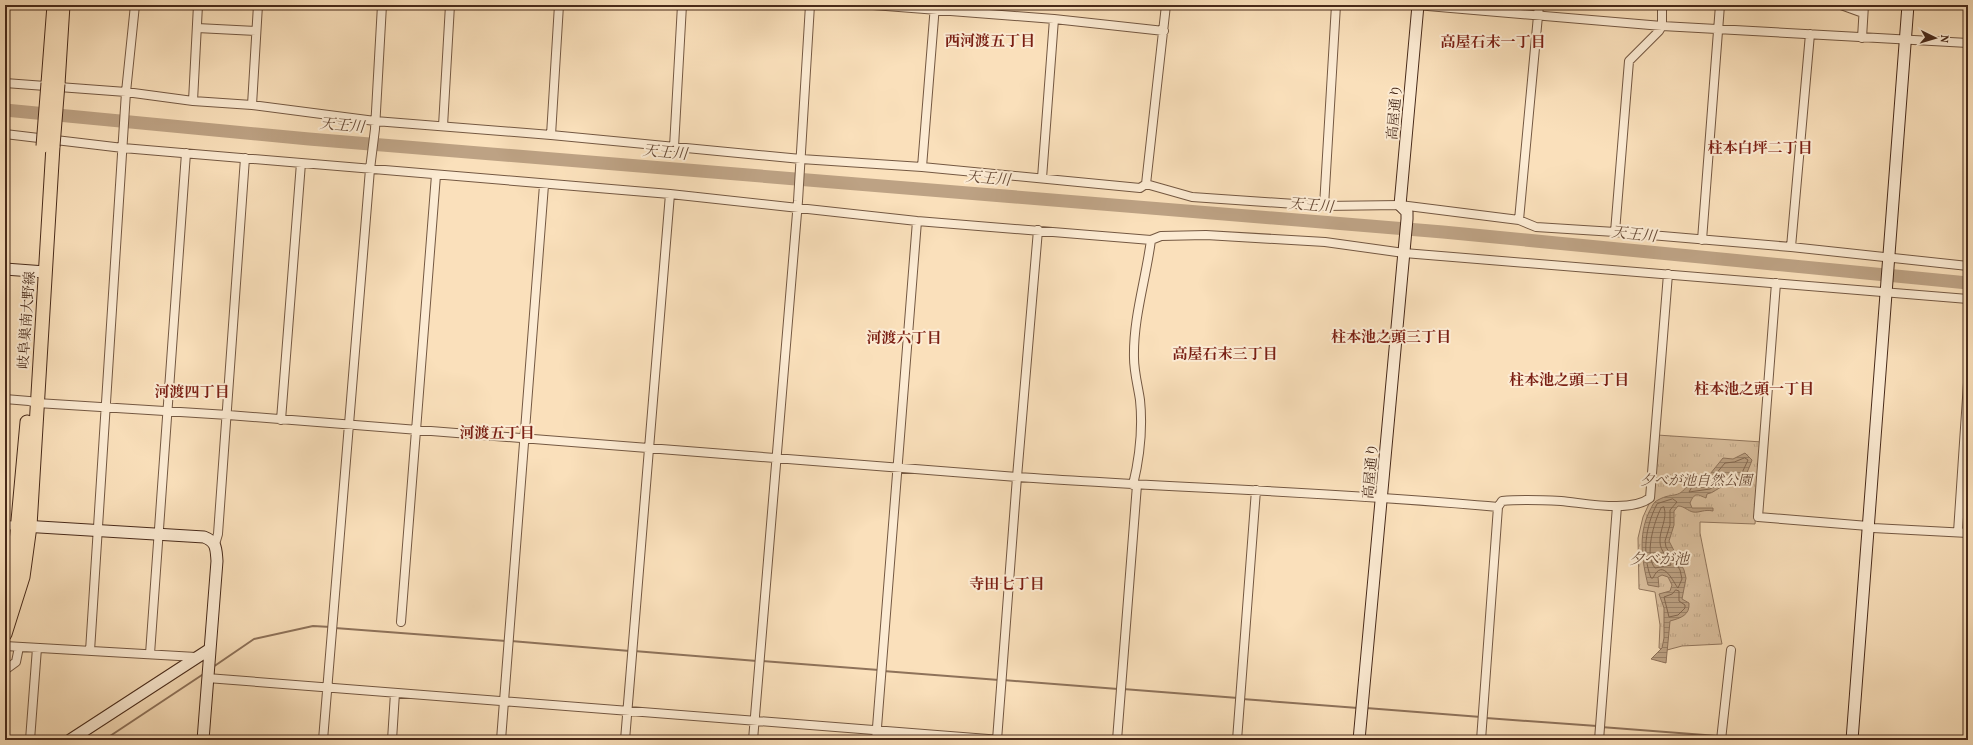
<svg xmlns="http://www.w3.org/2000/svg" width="1973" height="745" font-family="Vollkorn,'Noto Serif JP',serif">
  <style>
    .park { fill: url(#park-tufts); stroke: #92765d }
    .water { fill: url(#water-rules); stroke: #8e725a }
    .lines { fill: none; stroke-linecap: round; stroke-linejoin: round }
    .shore { stroke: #82664f; stroke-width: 1 }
    .stream { stroke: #8e725a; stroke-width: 2 }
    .river { stroke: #bda284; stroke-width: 13 }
    .street-casing { stroke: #745842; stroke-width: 10 }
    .secondary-casing { stroke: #482a1a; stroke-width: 13 }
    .primary-casing { stroke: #482a1a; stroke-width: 15 }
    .street { stroke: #fcebd3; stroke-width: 8 }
    .secondary { stroke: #fcebd3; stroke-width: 11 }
    .primary { stroke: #fae0bb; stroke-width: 13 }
    .primary-bridge-casing { stroke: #482a1a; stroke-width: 15; stroke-linecap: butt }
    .primary-bridge { stroke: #fae0bb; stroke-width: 13 }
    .labels { text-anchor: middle; stroke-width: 4; stroke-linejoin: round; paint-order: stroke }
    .street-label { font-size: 14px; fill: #482a1a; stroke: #fcebd3 }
    .park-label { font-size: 14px; font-style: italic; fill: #664835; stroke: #fcebd3 }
    .neighbourhood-label { font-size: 15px; font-weight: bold; fill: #7a1f14; stroke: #fcebd3 }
    .water-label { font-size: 15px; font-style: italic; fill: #654834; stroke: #fcebd3 }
  </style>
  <defs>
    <pattern id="park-tufts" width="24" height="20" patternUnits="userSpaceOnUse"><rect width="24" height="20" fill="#dcc1a0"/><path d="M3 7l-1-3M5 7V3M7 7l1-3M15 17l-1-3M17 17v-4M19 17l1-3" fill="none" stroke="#bea689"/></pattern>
    <pattern id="water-rules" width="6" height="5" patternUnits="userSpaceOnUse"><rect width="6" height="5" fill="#bda284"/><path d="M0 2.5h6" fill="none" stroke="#9c846b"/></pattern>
  </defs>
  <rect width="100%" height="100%" fill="#fae0bb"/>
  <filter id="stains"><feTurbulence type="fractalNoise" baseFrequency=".005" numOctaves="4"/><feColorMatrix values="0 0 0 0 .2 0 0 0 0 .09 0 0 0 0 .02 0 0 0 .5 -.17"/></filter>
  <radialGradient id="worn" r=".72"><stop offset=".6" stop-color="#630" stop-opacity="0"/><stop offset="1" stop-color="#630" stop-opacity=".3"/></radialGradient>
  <path class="park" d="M1657,435L1762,442L1755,524L1700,522V533L1722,644L1682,646L1667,650L1659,648L1660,625L1655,592L1639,589L1638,538L1643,517L1653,495Z"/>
  <path class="water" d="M1745,453L1752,460C1744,482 1744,478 1724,486C1717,488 1714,493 1707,494L1706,498C1698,495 1695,491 1690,503L1692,508H1713V511C1704,509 1700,513 1693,512C1688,511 1684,506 1678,506L1674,511V525L1669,541L1684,570L1686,578L1682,599L1689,603C1690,615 1681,618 1670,621L1666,663L1651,659L1662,648L1664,638V608L1659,594L1670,591L1672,585L1668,577L1662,575L1658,577L1659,587L1648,585C1642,560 1638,536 1649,512C1652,507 1653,502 1658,500C1674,491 1679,501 1690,481L1706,479L1723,458L1733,459Z"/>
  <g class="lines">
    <path class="shore" d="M1745,458L1748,460L1741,475L1737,478L1721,482L1710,489L1689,492L1693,485L1709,482L1725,463L1734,462Z
      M1673,499L1677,502L1670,510V525L1665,541L1666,547L1680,570L1682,579L1678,588C1674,584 1663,556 1653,578H1651C1642,554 1645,527 1657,504Z
      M1664,507C1668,519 1659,530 1660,542C1660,551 1668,557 1671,565L1655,568C1644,555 1654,522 1661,508Z
      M1676,590L1679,591V601L1685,605V608L1678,615L1669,617L1664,597L1672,594Z"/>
    <path class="stream" d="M335,628L506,641
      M511,641L630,651
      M634,651L757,661
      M762,661L879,670
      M213,667L254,639L313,626L331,627
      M883,671L999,680
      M1003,680L1118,689
      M1123,689L1238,698
      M1242,699L1358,708
      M1366,708L1481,717
      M1486,718L1597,726
      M1601,727L1718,736
      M1723,736L1772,740
      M104,740L205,673"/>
    <path class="river" d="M5,110L309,139L1443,232L1968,283"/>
    <defs>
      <path id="street" d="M873,5L1054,19L1164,31
        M1416,5L1662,26L1968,43
        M1841,5L1863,13
        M197,28L256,31
        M1862,38L1864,5
        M5,83L126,92L193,101L252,105L375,121L551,135L801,159L922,167L1140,188L1146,184L1166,5
        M193,101L198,5
        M252,105L258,5
        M443,126L450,5
        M5,134L123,148L670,194L917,221L1151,240L1161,236L1206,235L1325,242L1404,253L1968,299
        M551,135L559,5
        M674,147L682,5
        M922,167L935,5
        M1042,178L1054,19
        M1146,184L1192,197L1324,206L1400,205L1519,220L1536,227L1615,232L1791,247L1968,266
        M1324,206L1336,5
        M1519,220L1539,5
        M1615,232L1629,61L1659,31L1662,26V5
        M1702,240L1720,5
        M1791,247L1810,34
        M1776,283L1758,517L1868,526L1873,528L1968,533
        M5,399L29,401L37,403L228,415L1017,477C1177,488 1338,492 1498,507
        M281,420L301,163
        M1133,485C1140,456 1143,429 1140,400C1138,386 1134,372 1134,358C1133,318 1146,279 1151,240
        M5,525L18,526
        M1958,532L1968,383
        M215,544L218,534L245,158
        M401,622L436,175
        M5,646L196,657
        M90,651L126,92L135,5
        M150,654L186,153
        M5,670L16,662L19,647
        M207,678L1001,740
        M30,740L37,648
        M323,740L370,169L375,129L382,5
        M392,740L395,693
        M501,740L544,185
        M625,740L670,194
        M753,740L798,201L810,5
        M876,740L917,221
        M997,740L1017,477L1038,230
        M1117,740L1137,485
        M1237,740L1256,490
        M1481,740L1498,507L1502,501C1522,499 1542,500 1561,501C1585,503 1630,513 1650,498L1668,274
        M1599,740L1617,506
        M1721,740L1731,650"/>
      <path id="secondary" d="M5,269L45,272
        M23,526L204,537C217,542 216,549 217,561L203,740
        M70,740L210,649
        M1359,740L1407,219V212L1400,205L1418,5
        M1852,740L1908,5"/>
      <path id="primary" d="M48,83L54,5
        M58,84L63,5
        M5,606L13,575L27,422
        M5,634L23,577L30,526L53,146"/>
    </defs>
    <use href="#street" class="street-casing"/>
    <use href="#secondary" class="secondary-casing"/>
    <use href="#primary" class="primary-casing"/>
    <use href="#street" class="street"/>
    <use href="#secondary" class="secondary"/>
    <use href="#primary" class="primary"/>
    <defs>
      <path id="primary-bridge" d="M43,146L48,83
        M53,146L58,84"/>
    </defs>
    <use href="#primary-bridge" class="primary-bridge-casing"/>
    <use href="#primary-bridge" class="primary-bridge"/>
  </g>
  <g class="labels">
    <g class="street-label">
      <text transform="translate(1394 112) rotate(-85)" y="5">高屋通り</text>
      <text transform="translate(26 320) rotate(-86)" y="5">岐阜巣南大野線</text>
      <text transform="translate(1370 471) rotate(-85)" y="5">高屋通り</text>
    </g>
    <g class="park-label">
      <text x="1696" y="485">夕べが池自然公園</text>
    </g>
    <g class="neighbourhood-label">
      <text x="990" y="46">西河渡五丁目</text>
      <text x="1493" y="47">高屋石末一丁目</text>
      <text x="1760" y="153">柱本白坪二丁目</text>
      <text x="1391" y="342">柱本池之頭三丁目</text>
      <text x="904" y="343">河渡六丁目</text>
      <text x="1225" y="359">高屋石末三丁目</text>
      <text x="1569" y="385">柱本池之頭二丁目</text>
      <text x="1754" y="394">柱本池之頭一丁目</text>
      <text x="192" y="397">河渡四丁目</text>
      <text x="497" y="438">河渡五丁目</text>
      <text x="1007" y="589">寺田七丁目</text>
    </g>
    <g class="water-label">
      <text transform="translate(342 125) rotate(5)" y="5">天王川</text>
      <text transform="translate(665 152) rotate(5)" y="5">天王川</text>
      <text transform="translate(988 178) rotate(5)" y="5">天王川</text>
      <text transform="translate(1311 205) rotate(5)" y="5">天王川</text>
      <text transform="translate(1634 234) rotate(6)" y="5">天王川</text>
      <text x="1659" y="564">夕べが池</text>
    </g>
  </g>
  <rect width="1973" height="745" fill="none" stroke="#fae0bb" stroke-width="20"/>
  <rect x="6" y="6" width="1961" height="733" fill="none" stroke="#482a1a" stroke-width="2"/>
  <rect x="10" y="10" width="1953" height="725" fill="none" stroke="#482a1a"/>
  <g transform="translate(1935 38) rotate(95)" stroke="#fcebd3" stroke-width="3" paint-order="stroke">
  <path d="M0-3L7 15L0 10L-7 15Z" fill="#482a1a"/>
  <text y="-6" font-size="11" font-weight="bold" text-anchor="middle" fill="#482a1a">N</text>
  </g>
  <rect width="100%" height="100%" filter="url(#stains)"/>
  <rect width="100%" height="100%" fill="url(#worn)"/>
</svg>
